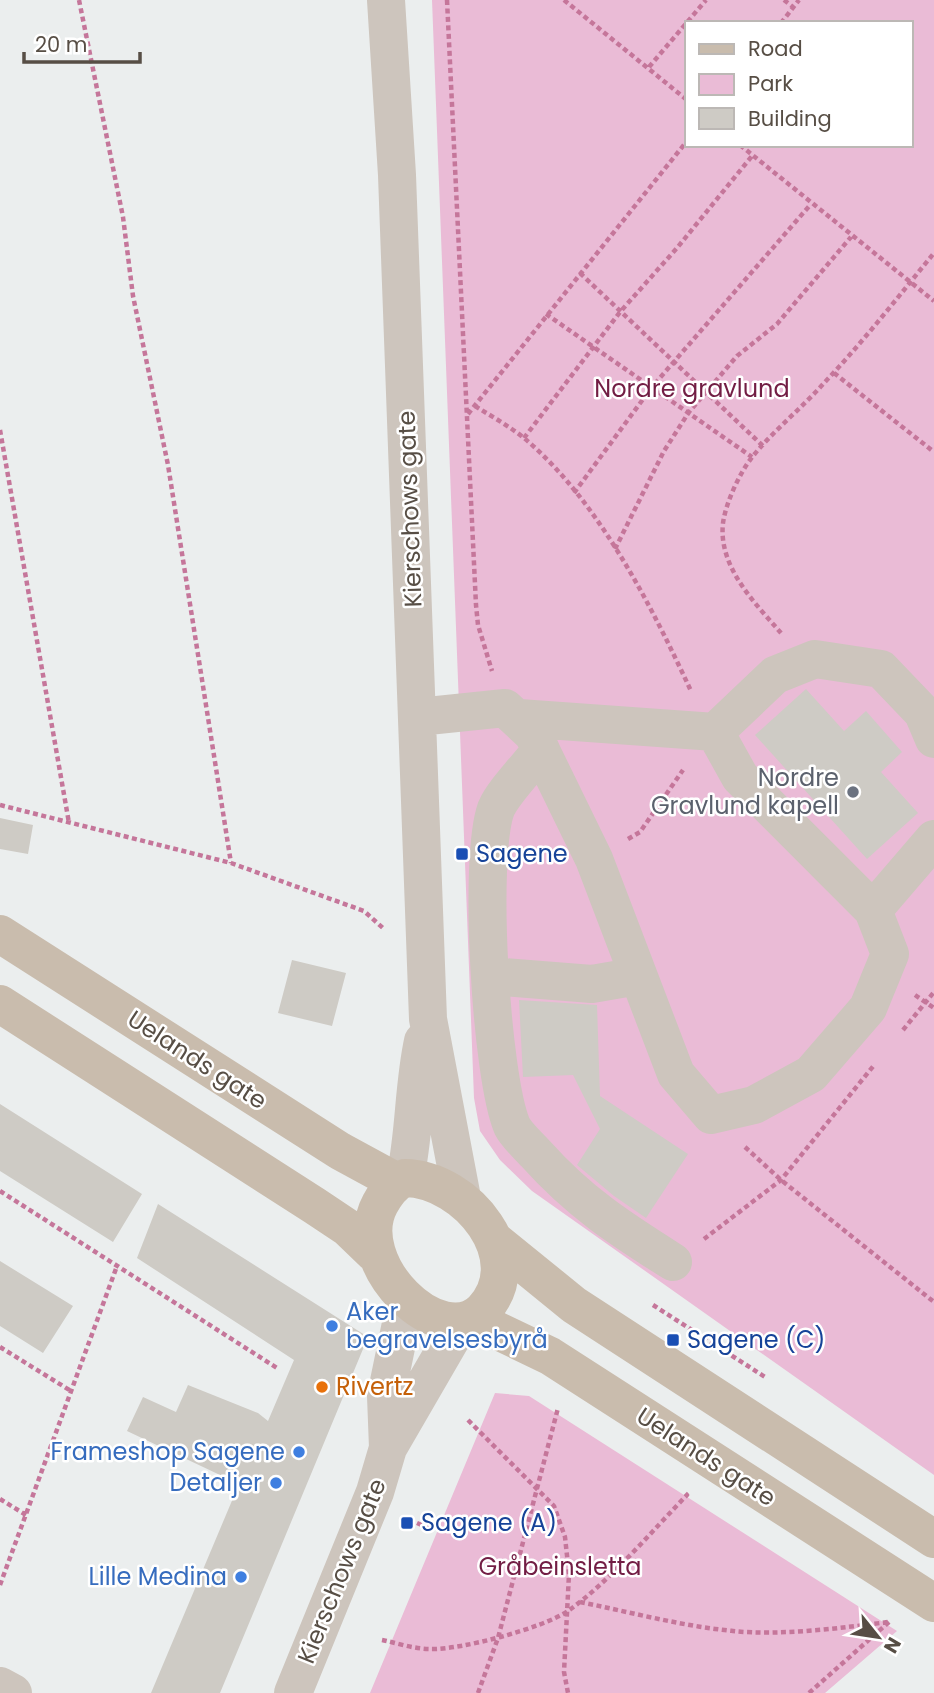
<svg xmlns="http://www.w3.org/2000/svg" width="934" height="1693" font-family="Poppins,sans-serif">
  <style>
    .green { fill: #eabbd6; fill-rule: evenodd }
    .building { fill: #cecbc5 }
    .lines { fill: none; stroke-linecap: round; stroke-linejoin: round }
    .path { stroke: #c5769a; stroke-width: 4.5; stroke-dasharray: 5 3.5; stroke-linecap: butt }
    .minor { stroke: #cdc5bd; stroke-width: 38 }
    .major { stroke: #c9bcad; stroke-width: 38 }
    .worship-dot { fill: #6b7280; stroke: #fff; stroke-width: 2.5 }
    .transit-dot { fill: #1a4fb4; stroke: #fff; stroke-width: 2.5 }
    .shop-dot { fill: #3f7fe0; stroke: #fff; stroke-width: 2.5 }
    .food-dot { fill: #e8710a; stroke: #fff; stroke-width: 2.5 }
    .labels { text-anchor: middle; stroke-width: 5; stroke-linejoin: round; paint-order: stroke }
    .park-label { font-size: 24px; fill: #721d44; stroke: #fff }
    .street-label { font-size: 24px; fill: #574e45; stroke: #fff }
    .worship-label { font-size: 24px; fill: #5b616d; stroke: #fff; text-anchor: end }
    .transit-label { font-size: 24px; fill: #164399; stroke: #fff; text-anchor: start }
    .shop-label { font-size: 24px; fill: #366cbe; stroke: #fff; text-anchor: end }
    .food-label { font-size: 24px; fill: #c56008; stroke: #fff; text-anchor: start }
  </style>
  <rect width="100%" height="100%" fill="#ebeeee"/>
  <path class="green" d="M432,0H934V1475L532,1191L500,1160L480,1131L474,1098ZM687,23H911V145H687Z
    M495,1393L529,1396L897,1631L825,1693H370Z"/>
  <path class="building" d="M806,689L844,731L866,711L902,752L881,772L918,813L867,859L755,735Z
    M0,818L33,825L28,854L0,849Z
    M292,960L346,973L332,1026L278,1013Z
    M519,1000L597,1005L600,1096L688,1154L646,1218L614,1196L577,1165L600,1129L573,1075L523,1077Z
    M0,1104L142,1194L113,1242L0,1171Z
    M158,1204L368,1337L220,1693H151L239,1484L127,1431L143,1397L176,1412L188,1385L258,1413L268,1421L294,1360L137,1258Z
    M0,1261L73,1306L43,1353L0,1326Z"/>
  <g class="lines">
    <path class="path" d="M79,0L123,217L133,296L168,465L231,863
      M447,0L476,605L478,625L492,671
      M564,0L687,100
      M784,0L793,7
      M781,23L799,0
      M649,67L706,0
      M740,145L934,301
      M580,273L763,446
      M546,314L752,457
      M834,373L934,452
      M475,406C491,416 509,426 524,438C598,500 651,605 691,691
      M468,414L687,141
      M0,430L69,823
      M524,438L620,312L677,248L752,156
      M574,493L652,387L811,204
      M615,549L664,451L689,412L737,356L777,324L851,237
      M781,633C755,603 718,567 723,523C726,502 740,472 753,456C774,430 802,408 824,383C863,342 898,297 934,253
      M0,805L231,863L364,911L384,929
      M628,839L640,832L683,770
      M915,995L934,1008
      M903,1030L934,992
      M745,1147L781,1180L934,1302
      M0,1191L277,1368
      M704,1239L781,1180L875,1064
      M653,1305L765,1377
      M0,1347L71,1391
      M468,1420L554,1506L565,1537L569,1574L564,1672L568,1693
      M0,1499L26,1515
      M417,1523L428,1528
      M0,1585L117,1266
      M580,1602C630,1612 681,1626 733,1631C779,1636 842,1628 888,1622
      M382,1640C397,1643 414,1649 430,1649C461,1650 543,1628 568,1611C609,1582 652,1531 687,1495L684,1492
      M478,1693L498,1638L558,1408
      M809,1693L889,1622"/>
    <path class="minor" d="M386,0L397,175L428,1019L462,1198
      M418,717L505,708L533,734L594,859L676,1074L711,1115L754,1105L811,1074L868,1008L890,954L873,910L740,777L715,732L775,675L815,659L881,669L923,713L934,739
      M519,718L715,732
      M541,750C529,766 503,792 496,809C478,859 491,1076 512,1126C517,1136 529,1146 536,1154C579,1202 619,1228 673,1262
      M873,910L934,839
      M491,976L592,984L638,976
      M405,1178C415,1133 413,1087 423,1041
      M388,1448L386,1396L406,1299
      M0,1686L13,1693
      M293,1693L375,1492L388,1448L461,1322"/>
    <path class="major" d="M0,934L340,1151L397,1182
      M0,1004L315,1206L348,1228L374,1253
      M405,1178C467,1179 531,1259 483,1310C440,1354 348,1263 380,1204C386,1193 393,1183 405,1178Z
      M494,1240L574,1305L934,1539
      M473,1319L550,1356L934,1603"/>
  </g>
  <circle class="worship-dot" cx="853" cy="792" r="7"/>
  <g class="transit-dot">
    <rect x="455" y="847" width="14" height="14" rx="3.5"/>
    <rect x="666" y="1333" width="14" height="14" rx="3.5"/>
    <rect x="400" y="1516" width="14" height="14" rx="3.5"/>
  </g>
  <g class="shop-dot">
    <circle cx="332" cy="1326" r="7"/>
    <circle cx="299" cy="1452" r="7"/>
    <circle cx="276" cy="1483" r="7"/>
    <circle cx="241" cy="1577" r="7"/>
  </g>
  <circle class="food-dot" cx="322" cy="1387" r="7"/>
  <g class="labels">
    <g class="park-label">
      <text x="692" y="397">Nordre gravlund</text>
      <text x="560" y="1575">Gråbeinsletta</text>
    </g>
    <g class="street-label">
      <text transform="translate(410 509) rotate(-92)" y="8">Kierschows gate</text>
      <text transform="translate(197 1060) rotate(33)" y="8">Uelands gate</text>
      <text transform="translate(706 1457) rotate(33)" y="8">Uelands gate</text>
      <text transform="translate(342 1571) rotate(-68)" y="8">Kierschows gate</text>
    </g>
    <g class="worship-label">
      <text x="839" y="786">Nordre<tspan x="839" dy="28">Gravlund kapell</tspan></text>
    </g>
    <g class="transit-label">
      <text x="476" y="862">Sagene</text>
      <text x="687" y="1348">Sagene (C)</text>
      <text x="421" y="1531">Sagene (A)</text>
    </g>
    <g class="shop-label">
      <text x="346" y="1320" text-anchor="start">Aker<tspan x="346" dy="28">begravelsesbyrå</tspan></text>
      <text x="285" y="1460">Frameshop Sagene</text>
      <text x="262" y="1491">Detaljer</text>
      <text x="227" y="1585">Lille Medina</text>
    </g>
    <g class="food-label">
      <text x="336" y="1395">Rivertz</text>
    </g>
  </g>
  <rect x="685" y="21" width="228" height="126" fill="#ffffff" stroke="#bcb8b5" stroke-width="2"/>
  <rect x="699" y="44" width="35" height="10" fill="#c9bcad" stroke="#bcb8b5" stroke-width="2"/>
  <text x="748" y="56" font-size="21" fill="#574e45">Road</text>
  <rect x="699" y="74" width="35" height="21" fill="#eabbd6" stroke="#bcb8b5" stroke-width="2"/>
  <text x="748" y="91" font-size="21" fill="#574e45">Park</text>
  <rect x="699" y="108" width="35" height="21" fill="#cecbc5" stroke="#bcb8b5" stroke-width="2"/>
  <text x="748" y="126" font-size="21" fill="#574e45">Building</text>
  <g transform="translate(878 1637) rotate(120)" stroke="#ffffff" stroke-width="5" paint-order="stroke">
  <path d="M0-5L12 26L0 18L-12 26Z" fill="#574e45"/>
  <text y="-10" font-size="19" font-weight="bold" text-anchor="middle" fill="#574e45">N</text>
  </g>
  <path d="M24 52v10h116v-10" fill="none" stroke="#574e45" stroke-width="3.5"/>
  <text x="35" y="52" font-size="21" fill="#574e45" stroke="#ffffff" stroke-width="5" paint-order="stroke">20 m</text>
</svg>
